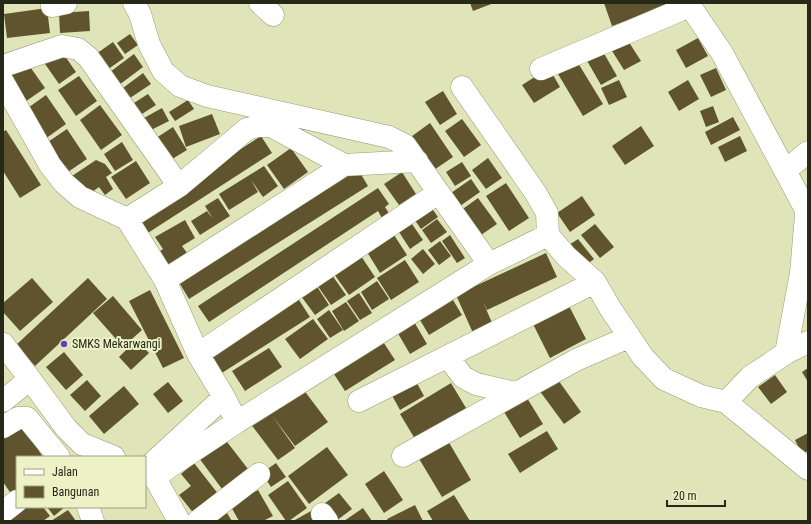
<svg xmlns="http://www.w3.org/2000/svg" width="811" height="524" font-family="'Roboto Condensed',sans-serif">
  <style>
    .building { fill: #5f542d }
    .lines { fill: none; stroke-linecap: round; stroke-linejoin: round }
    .minor-casing { stroke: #979c73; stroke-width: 23 }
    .minor { stroke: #fff; stroke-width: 22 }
    .poi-dot { fill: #6740b9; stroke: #ecf2c6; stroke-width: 1.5 }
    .labels { text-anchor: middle; stroke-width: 4; stroke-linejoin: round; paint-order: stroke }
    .poi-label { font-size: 12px; fill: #262818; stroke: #ecf2c6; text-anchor: start }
  </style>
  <rect width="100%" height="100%" fill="#dfe5b9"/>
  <path class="building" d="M470,3H494L473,11Z
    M604,3H669L670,5L612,26Z
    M47,8L50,33L7,38L4,14Z
    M89,11L90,31L60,33L59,13Z
    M130,34L138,45L125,54L117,43Z
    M625,36L641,61L624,70L609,46Z
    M698,38L708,56L686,68L676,50Z
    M113,42L124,58L107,70L96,54Z
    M60,49L76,72L59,84L43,61Z
    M602,50L617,76L601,85L586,59Z
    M134,54L143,67L119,85L110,72Z
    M26,61L45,88L22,104L3,78Z
    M578,63L603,104L583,116L558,74Z
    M549,68L560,87L534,103L522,85Z
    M716,68L726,90L711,97L700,75Z
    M143,73L151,84L130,98L123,88Z
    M79,76L97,101L76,116L58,90Z
    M619,80L627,97L609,105L601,88Z
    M688,80L699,99L679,111L668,92Z
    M443,91L457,114L440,125L425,102Z
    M148,94L156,105L134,119L126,108Z
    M46,95L66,124L45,139L25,110Z
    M188,100L194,109L175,121L169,112Z
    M100,105L122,135L101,150L80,120Z
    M713,106L719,122L706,127L700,111Z
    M162,108L169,121L151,130L144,118Z
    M212,114L220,134L186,147L179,126Z
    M733,117L740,130L711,145L705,132Z
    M462,119L481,145L464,157L445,131Z
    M430,123L453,157L431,172L408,139Z
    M641,126L654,146L625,165L612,146Z
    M173,127L187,150L164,164L150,142Z
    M67,129L87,159L62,176L42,146Z
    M6,130L41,185L20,198L3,171V132Z
    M261,136L272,153L140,238L129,221Z
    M740,136L747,151L725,162L718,147Z
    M122,142L133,160L115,171L104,154Z
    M291,148L308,172L284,189L267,165Z
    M488,158L502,178L486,189L472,170Z
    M96,160L105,164L112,173L106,177L113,189L105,195L99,187L88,195L66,180Z
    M136,161L150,183L126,199L111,177Z
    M462,162L471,176L455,186L446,172Z
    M264,166L278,186L263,197L251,180L258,192L229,210L219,194Z
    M356,166L368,186L189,299L177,279Z
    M402,172L416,194L399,205L384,184Z
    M471,179L480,192L460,206L451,193Z
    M506,183L529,218L509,231L486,196Z
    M378,188L389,204L385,207L390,215L383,220L378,211L209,322L198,306Z
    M582,196L595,215L570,232L557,213Z
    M218,198L230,216L200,235L191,221L207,211L213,219L205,206Z
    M478,198L497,224L478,237L460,211Z
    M429,204L438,217L421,229L412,216Z
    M437,219L447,232L431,243L422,230Z
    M185,220L195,238L182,246L187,253L162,268L154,255L163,249L155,237Z
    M412,224L423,240L410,249L399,232Z
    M595,224L614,247L600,258L581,235Z
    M394,235L407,255L380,273L367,252Z
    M450,235L465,258L457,263L442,241Z
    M578,239L594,259L582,268L566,247Z
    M440,241L451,256L439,265L428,250Z
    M423,249L435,264L423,274L411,259Z
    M546,253L557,277L487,310L483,302L493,325L473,333L456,295Z
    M361,256L375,277L349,295L334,274Z
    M405,260L419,282L391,300L377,278Z
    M332,275L346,295L331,305L317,285Z
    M32,278L53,302L20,331L3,312V303Z
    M88,278L107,299L35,366L16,345Z
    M377,281L389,299L372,310L361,292Z
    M316,285L329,305L315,315L301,296Z
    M150,290L184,358L163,368L129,301Z
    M359,293L372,313L360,320L347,301Z
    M113,296L142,330L123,347L93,313Z
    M297,297L310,317L214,378L202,359Z
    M453,300L462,315L429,335L420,320Z
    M346,302L359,321L344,331L332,311Z
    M567,302L586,339L550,358L531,320Z
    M329,310L343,330L330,338L317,319Z
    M313,319L328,339L300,359L285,339Z
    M413,320L427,344L410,354L396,330Z
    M380,337L395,360L345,391L330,368Z
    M136,340L149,353L131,370L119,357Z
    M269,348L282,367L245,391L232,371Z
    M64,352L83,375L66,390L46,367Z
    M808,368V382L802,372Z
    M775,375L787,392L771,404L758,387Z
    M413,376L424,396L400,410L389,390Z
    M556,377L581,412L564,424L539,390Z
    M87,380L101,396L85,411L70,395Z
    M168,382L183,401L168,413L153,394Z
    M451,383L469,413L418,444L400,414Z
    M124,386L139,404L104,434L89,416Z
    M303,389L328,422L295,446L270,413Z
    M524,393L543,424L520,438L501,407Z
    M268,410L295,448L278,460L250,423Z
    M21,424L43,457H17V492L12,495L3,482V436Z
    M547,431L558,449L520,473L508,454Z
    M808,433V451L802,454L795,440Z
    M444,434L471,480L442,497L415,452Z
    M224,438L248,469L222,489L199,458Z
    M327,447L348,475L309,504L288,476Z
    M194,463L219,495L195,515L179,495L191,486L181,474Z
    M276,463L286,477L271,487L262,473Z
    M384,471L403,500L384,513L365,484Z
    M288,481L307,508L289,521H286L268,495Z
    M258,490L273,516L263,521H239L230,505Z
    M339,493L352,509L336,521L321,506Z
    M454,495L470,521H433L427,511Z
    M415,505L423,521H388L387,519Z
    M17,507H43L50,516L43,521H3Z
    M47,507H65L54,516Z
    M363,508L372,521H344Z
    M68,510L76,521H51Z
    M311,511L316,521H293Z
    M227,513L232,521H213Z"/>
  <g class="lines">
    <defs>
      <path id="minor" d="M134,3L140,14L149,44L163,71L180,86L207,96L389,137L405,145L489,264
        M260,3L273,15
        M688,3L722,53L805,208L806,215L801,273L786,353
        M52,6L66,3
        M3,66L62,46L78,49L88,57L179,186
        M541,69L690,6
        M3,82L50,165L64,183L80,197L127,219L165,280L198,354L224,397L237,422
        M462,87L535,192L547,213L548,235L566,256L595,282L610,308L643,357L664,379L701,396L726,402L750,377L786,353L808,342
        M785,171L808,152
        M127,219L179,186L247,129L258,126H271L344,165
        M165,280L344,165L417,161
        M3,344L30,379L66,428L82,444L114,457
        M198,354L438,193
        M448,357L463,377L476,384L515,393
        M3,401L30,379
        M359,401L595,282
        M726,402L808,469
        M3,427L18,418H27L59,457
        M403,456L576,360L629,337
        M145,470L224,397
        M145,471L155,478L179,521
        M155,478L169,467L237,422L489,264L548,235
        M88,507L93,521
        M3,512L17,501
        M322,514L327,521
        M198,521L259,474"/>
    </defs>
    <use href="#minor" class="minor-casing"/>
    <use href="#minor" class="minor"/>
  </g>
  <circle class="poi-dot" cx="64" cy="344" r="4"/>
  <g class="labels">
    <g class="poi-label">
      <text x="72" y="348">SMKS Mekarwangi</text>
    </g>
  </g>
  <rect width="811" height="524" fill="none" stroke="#262818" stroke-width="8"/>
  <rect x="16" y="456" width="130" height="52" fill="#ecf2c6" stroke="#9da180"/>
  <rect x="24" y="469" width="20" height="6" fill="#ffffff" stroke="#9da180"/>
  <text x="52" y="476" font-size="12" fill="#262818">Jalan</text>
  <rect x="24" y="486" width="20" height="12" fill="#5f542d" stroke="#9da180"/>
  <text x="52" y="496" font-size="12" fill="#262818">Bangunan</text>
  <path d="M667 500v6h58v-6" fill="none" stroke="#262818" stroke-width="2"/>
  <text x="673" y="500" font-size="12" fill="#262818" stroke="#ecf2c6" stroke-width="3" paint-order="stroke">20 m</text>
</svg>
